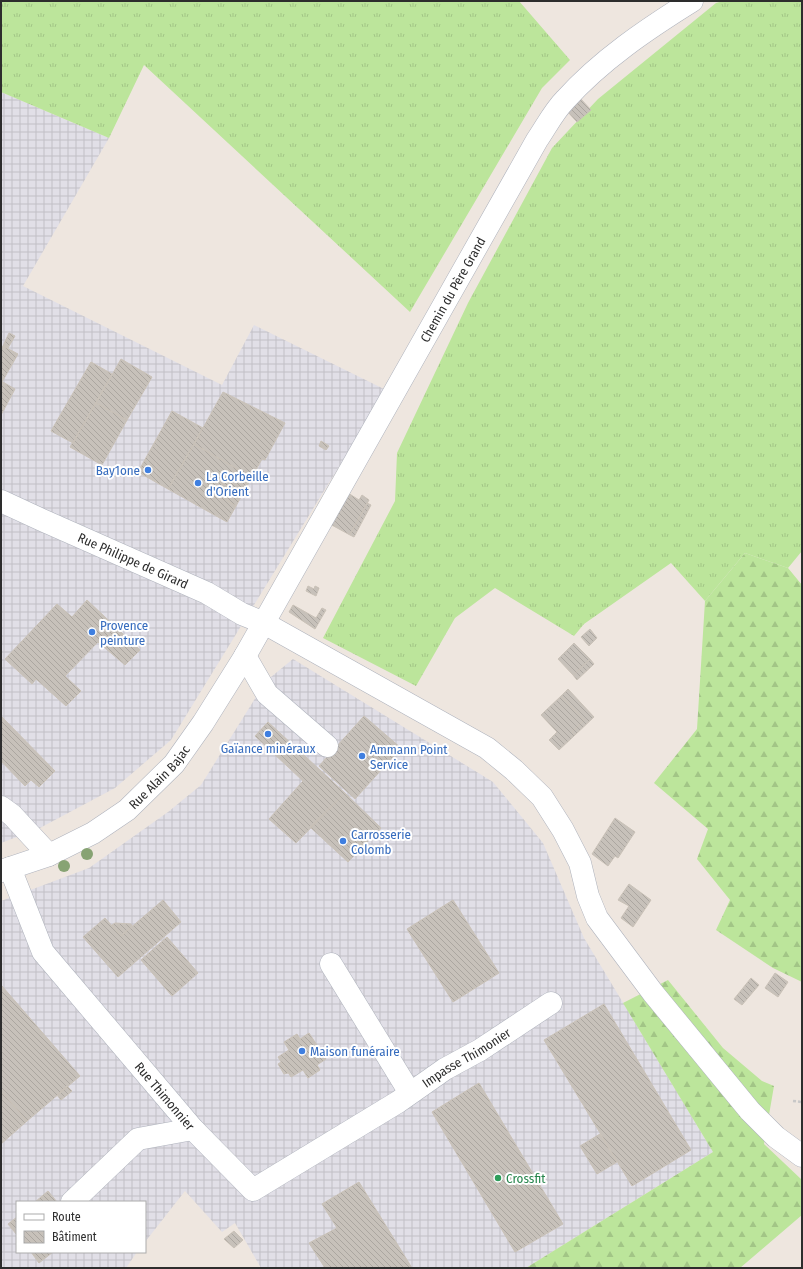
<svg xmlns="http://www.w3.org/2000/svg" width="803" height="1269" font-family="'Fira Sans Condensed',sans-serif">
  <style>
    .industrial { fill: url(#industrial-grid) }
    .grass { fill: url(#grass-tufts) }
    .forest { fill: url(#forest-firs) }
    .building { fill: url(#building-back-hatch); stroke: #cac2b8 }
    .lines { fill: none; stroke-linecap: round; stroke-linejoin: round }
    .minor-casing { stroke: #afb3bd; stroke-width: 23 }
    .path { stroke: #c8c8c8; stroke-width: 2.5; stroke-dasharray: 3 2; stroke-linecap: butt }
    .minor { stroke: #fff; stroke-width: 22 }
    .tree { fill: #87a373 }
    .shop-dot { fill: #3f7fe0; stroke: #fff; stroke-width: 1.5 }
    .leisure-dot { fill: #2e9e5b; stroke: #fff; stroke-width: 1.5 }
    .labels { text-anchor: middle; stroke-width: 4; stroke-linejoin: round; paint-order: stroke }
    .street-label { font-size: 13px; fill: #2d2d2d; stroke: #fff }
    .shop-label { font-size: 13px; fill: #366cbe; stroke: #fff; text-anchor: start }
    .leisure-label { font-size: 13px; fill: #27864d; stroke: #fff; text-anchor: start }
  </style>
  <defs>
    <pattern id="industrial-grid" width="8" height="8" patternUnits="userSpaceOnUse"><rect width="8" height="8" fill="#e1dfe7"/><path d="M0 4h8M4 0v8" fill="none" stroke="#c1c0c6"/></pattern>
    <pattern id="grass-tufts" width="24" height="20" patternUnits="userSpaceOnUse"><rect width="24" height="20" fill="#bce59b"/><path d="M3 7l-1-3M5 7V3M7 7l1-3M15 17l-1-3M17 17v-4M19 17l1-3" fill="none" stroke="#a2c586"/></pattern>
    <pattern id="forest-firs" width="22" height="20" patternUnits="userSpaceOnUse"><rect width="22" height="20" fill="#bce59b"/><path d="M5 1l3.5 6h-7zM16 11l3.5 6h-7z" fill="#a2c586"/></pattern>
    <pattern id="building-back-hatch" width="6" height="6" patternUnits="userSpaceOnUse"><rect width="6" height="6" fill="#c7c1ba"/><path d="M-1 5l2 2M0 0l6 6M5-1l2 2" fill="none" stroke="#aba6a0"/></pattern>
  </defs>
  <rect width="100%" height="100%" fill="#eee6df"/>
  <path class="industrial" d="M1,92L109,138L23,286L222,385L254,325L386,390L171,740L115,788L38,829L1,843Z
    M293,659L493,782L543,843L584,938L713,1152L526,1268H261L235,1223L222,1232L185,1191L145,1242V1202H17V1252H137L126,1268H1V901L89,868L168,812L201,785L266,681Z"/>
  <path class="grass" d="M1,1H519L570,60L542,88L410,312L144,65L109,138L1,92Z
    M723,1H802V551L788,568L745,553L705,601L671,563L584,624L574,636L495,588L455,618L416,686L323,638L395,501L397,453L468,303L552,148L598,99L716,3Z"/>
  <path class="forest" d="M745,553L788,568L802,585V982L773,968L716,930L730,900L697,859L708,829L654,783L697,729L705,601Z
    M668,980L723,1048L762,1081L774,1086L764,1144L802,1180V1215L740,1268H526L713,1152L623,1003Z"/>
  <path class="building" d="M580,98L591,110L577,122L566,110Z
    M9,333L15,336L8,348L3,346Z
    M3,346L18,354L2,382L1,381V349Z
    M121,359L152,377L127,420L96,403Z
    M91,362L112,374L73,443L51,431Z
    M1,381L15,389L1,415Z
    M223,392L285,423L265,460L262,459L236,506L217,494L230,473L236,476L239,470L194,444Z
    M96,403L127,420L102,465L70,447Z
    M172,411L203,428L168,489L138,472Z
    M321,441L329,446L326,450L319,446Z
    M194,444L239,470L236,476L230,473L217,494L236,506L227,522L168,489Z
    M348,493L359,500L362,495L369,500L350,535L330,524Z
    M367,503L371,505L354,537L350,535Z
    M308,586L314,589L315,586L319,588L316,596L306,591Z
    M87,600L140,650L125,665L98,642L65,676L81,691L66,706L36,679L32,684L5,659L57,604L72,617Z
    M293,605L316,618L322,608L326,610L315,629L289,612Z
    M590,629L597,638L589,646L581,637Z
    M574,643L590,659L573,675L558,659Z
    M590,659L594,664L577,680L573,675Z
    M568,689L594,717L575,735L572,732L584,720L561,696Z
    M561,696L584,720L572,732L575,735L559,750L549,740L557,732L541,715Z
    M1,716L55,771L39,787L31,780L25,786L1,761Z
    M364,716L401,748L355,799L319,766Z
    M268,722L345,793L296,843L269,819L303,781L255,736Z
    M345,793L381,828L348,862L310,827Z
    M615,818L635,832L618,858L615,856L608,866L592,854Z
    M629,884L651,900L633,927L621,918L629,906L618,900Z
    M163,900L181,922L118,977L83,937L105,918L121,936Z
    M453,900L499,973L453,1002L407,929Z
    M115,923L131,924L132,926L121,936L112,925Z
    M167,937L198,973L172,996L141,960Z
    M775,973L788,982L778,997L765,988Z
    M751,978L759,985L742,1005L734,999Z
    M2,986L80,1076L27,1121L1,1091V988Z
    M604,1004L691,1150L632,1186L544,1040Z
    M309,1033L326,1059L317,1065L320,1070L308,1078L303,1070L291,1077L278,1057L289,1050L284,1042L297,1034L300,1039Z
    M281,1062L288,1073L284,1074L278,1064Z
    M479,1083L563,1224L515,1252L432,1112Z
    M67,1086L72,1091L61,1100L57,1095Z
    M1,1091L27,1121L1,1144Z
    M600,1134L617,1162L597,1174L580,1146Z
    M359,1182L412,1268H325L309,1243L337,1228L322,1204Z
    M48,1191L57,1202H35Z
    M17,1217V1235L8,1224Z
    M234,1231L243,1240L234,1248L224,1239Z
    M31,1252H53L39,1263Z"/>
  <g class="lines">
    <defs>
      <g id="minor">
        <path id="s1" d="M1,501L42,520L207,593L242,614L264,623L487,748L514,770L542,797L563,830L580,863L588,896L597,918L653,993L750,1111L776,1137L802,1156"/>
        <path d="M245,656L267,694L327,746"/>
        <path d="M1,807L12,815L49,855"/>
        <path id="s2" d="M10,868L43,952L193,1129L253,1190L398,1102L445,1069L480,1050L551,1003"/>
        <path id="s3" d="M1,871L49,855L93,833L127,810L174,764L203,723L245,656L537,140C546,127 554,111 565,100C601,60 647,29 692,1"/>
        <path d="M331,964L410,1093"/>
        <path d="M72,1202L138,1139L193,1129"/>
      </g>
    </defs>
    <use href="#minor" class="minor-casing"/>
    <path class="path" d="M793,1101L802,1102"/>
    <use href="#minor" class="minor"/>
  </g>
  <g class="tree">
    <circle cx="87" cy="854" r="6"/>
    <circle cx="64" cy="866" r="6"/>
  </g>
  <g class="shop-dot">
    <circle cx="148" cy="470" r="4"/>
    <circle cx="198" cy="483" r="4"/>
    <circle cx="92" cy="632" r="4"/>
    <circle cx="268" cy="734" r="4"/>
    <circle cx="362" cy="756" r="4"/>
    <circle cx="343" cy="841" r="4"/>
    <circle cx="302" cy="1051" r="4"/>
  </g>
  <circle class="leisure-dot" cx="498" cy="1178" r="4"/>
  <g class="labels">
    <g class="street-label">
      <text dy="5" stroke="none"><textPath href="#s3" startOffset="757">Chemin du Père Grand</textPath></text>
      <text dy="5" stroke="none"><textPath href="#s1" startOffset="145">Rue Philippe de Girard</textPath></text>
      <text dy="5" stroke="none"><textPath href="#s3" startOffset="187">Rue Alain Bajac</textPath></text>
      <text dy="5" stroke="none"><textPath href="#s2" startOffset="659">Impasse Thimonier</textPath></text>
      <text dy="5" stroke="none"><textPath href="#s2" startOffset="279">Rue Thimonnier</textPath></text>
    </g>
    <g class="shop-label">
      <text x="140" y="475" text-anchor="end">Bay1one</text>
      <text x="206" y="481">La Corbeille<tspan x="206" dy="15">d'Orient</tspan></text>
      <text x="100" y="630">Provence<tspan x="100" dy="15">peinture</tspan></text>
      <text x="268" y="753" text-anchor="middle">Gaïance minéraux</text>
      <text x="370" y="754">Ammann Point<tspan x="370" dy="15">Service</tspan></text>
      <text x="351" y="839">Carrosserie<tspan x="351" dy="15">Colomb</tspan></text>
      <text x="310" y="1056">Maison funéraire</text>
    </g>
    <g class="leisure-label">
      <text x="506" y="1183">Crossfit</text>
    </g>
  </g>
  <rect width="803" height="1269" fill="none" stroke="#2d2d2d" stroke-width="4"/>
  <rect x="16" y="1201" width="130" height="52" fill="#ffffff" stroke="#ababab"/>
  <rect x="24" y="1214" width="20" height="6" fill="#ffffff" stroke="#ababab"/>
  <text x="52" y="1221" font-size="12" fill="#2d2d2d">Route</text>
  <rect x="24" y="1231" width="20" height="12" fill="url(#building-back-hatch)" stroke="#ababab"/>
  <text x="52" y="1241" font-size="12" fill="#2d2d2d">Bâtiment</text>
</svg>
